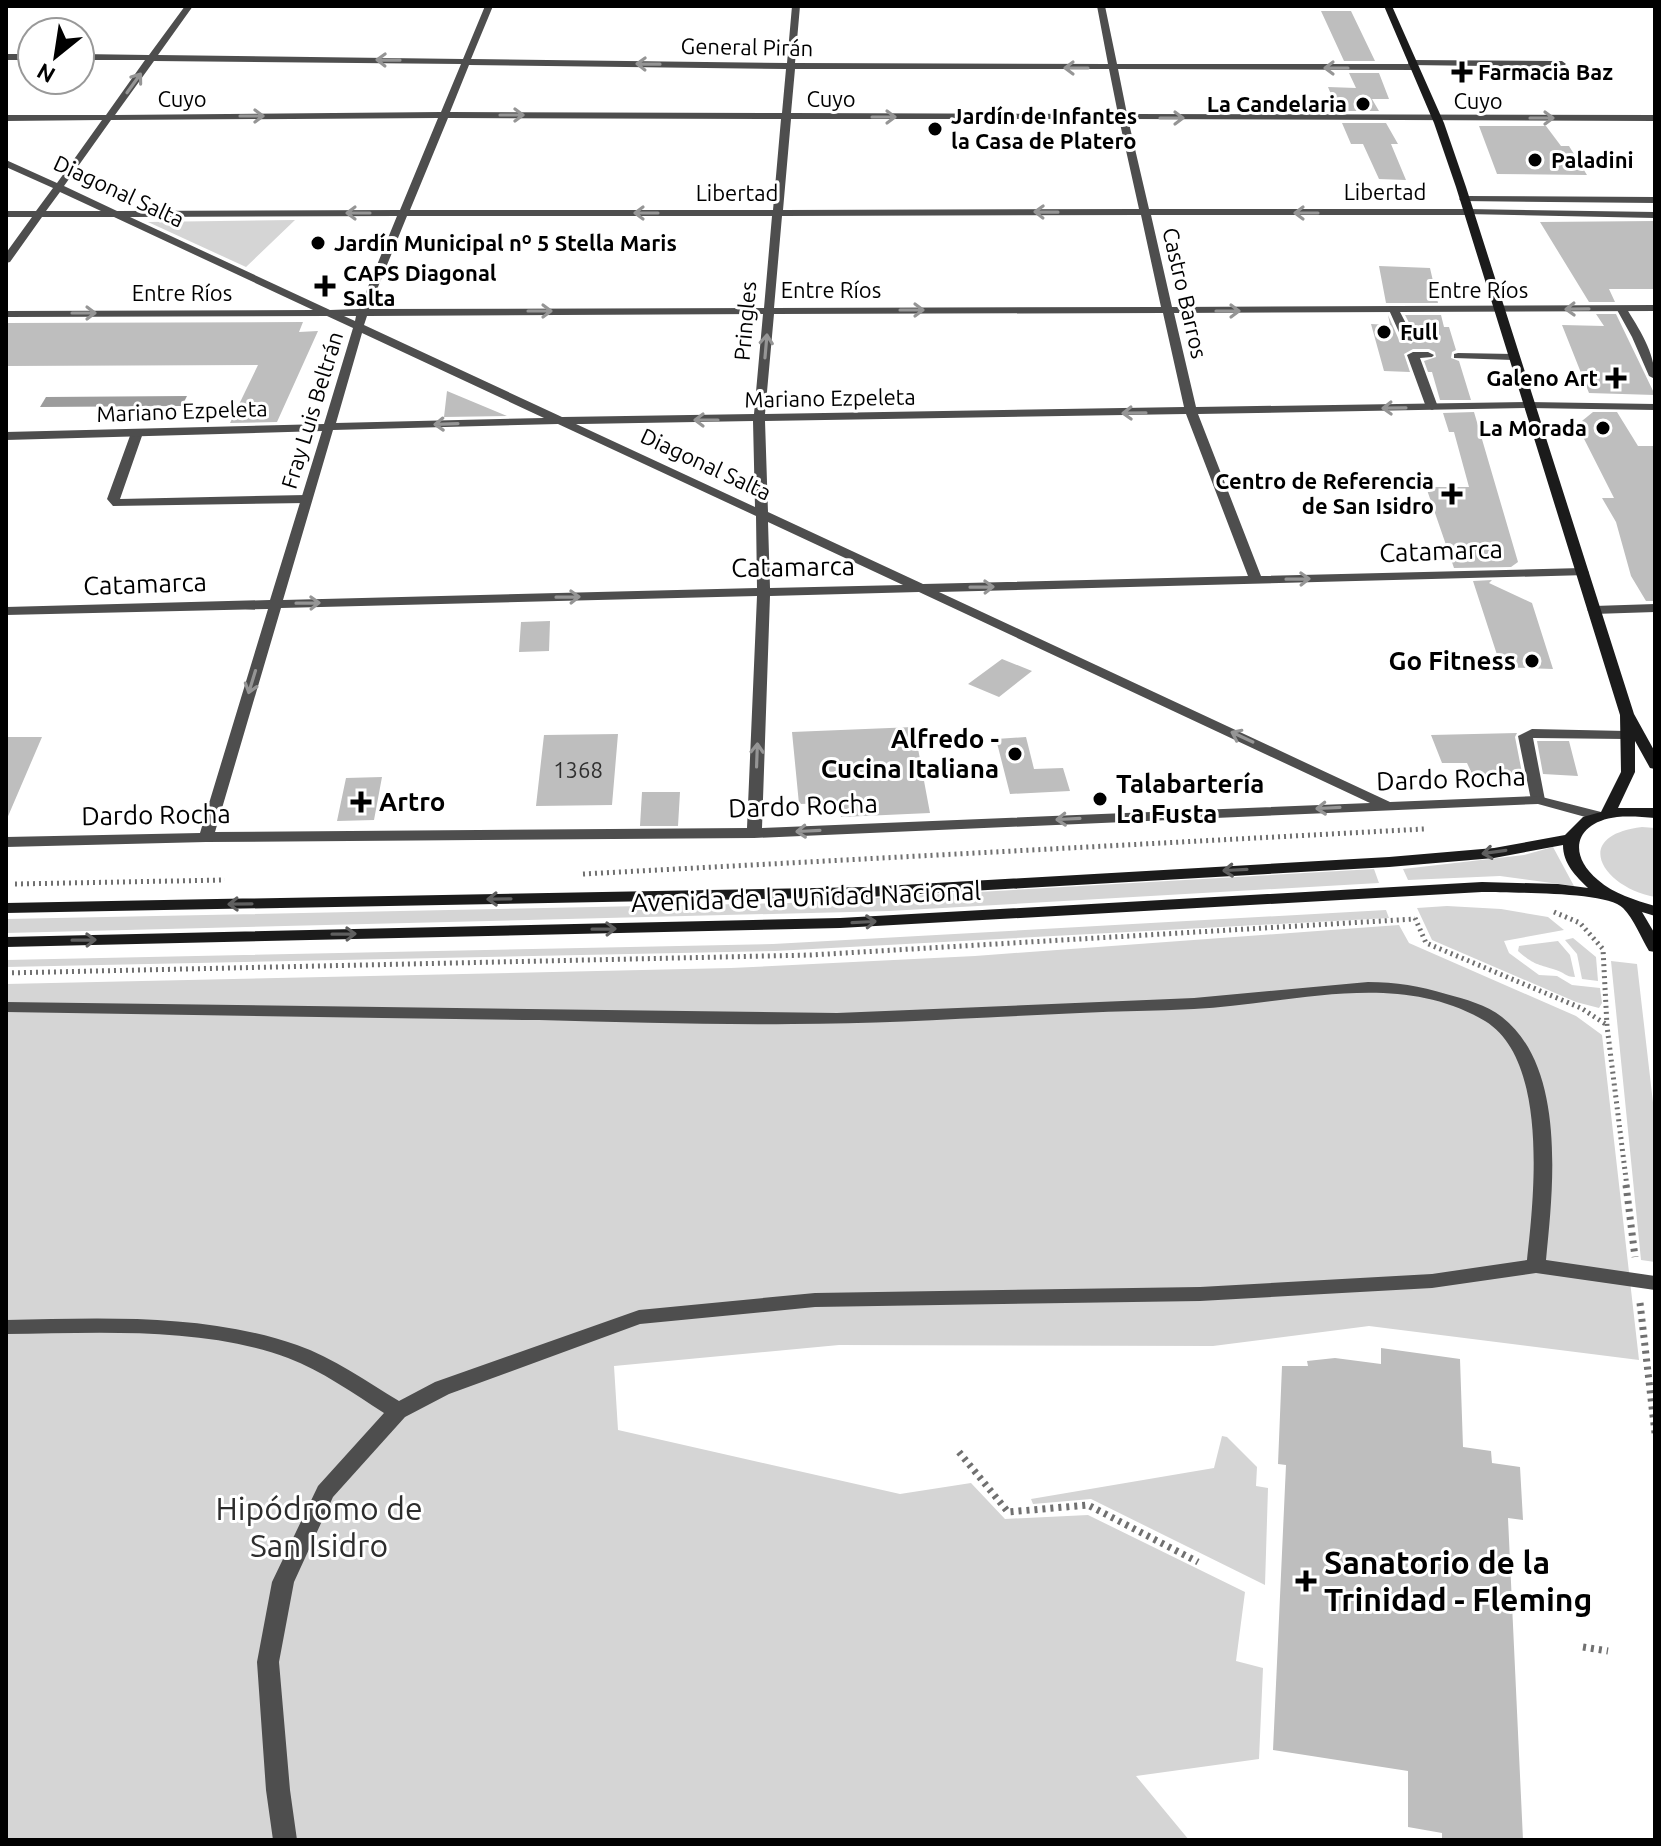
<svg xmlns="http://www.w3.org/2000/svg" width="1661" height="1846" font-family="Ubuntu,sans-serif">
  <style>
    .green { fill: #d5d5d5 }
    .water { fill: #9c9c9c }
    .building { fill: #bebebe }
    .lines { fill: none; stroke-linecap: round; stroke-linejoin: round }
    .path-far1 { stroke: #707070; stroke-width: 5; stroke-dasharray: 2 4; stroke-linecap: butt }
    .path { stroke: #707070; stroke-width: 7; stroke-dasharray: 3 5; stroke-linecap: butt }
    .lane { fill: #4e4e4e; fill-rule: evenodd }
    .street { fill: #4e4e4e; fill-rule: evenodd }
    .secondary { fill: #1b1b1b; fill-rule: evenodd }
    .oneway { stroke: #959595 }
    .oneway2 { stroke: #5f5f5f }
    .poi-dot { fill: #000; stroke: #fff; stroke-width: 3 }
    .labels { text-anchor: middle; stroke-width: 6; stroke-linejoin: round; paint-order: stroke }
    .far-street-label { font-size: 22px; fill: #000; stroke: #fff }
    .far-poi-label { font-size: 22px; font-weight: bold; fill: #000; stroke: #fff; text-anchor: start }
    .number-label { font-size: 22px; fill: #303030 }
    .street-label { font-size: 26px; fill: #000; stroke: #fff }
    .poi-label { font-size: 26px; font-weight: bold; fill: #000; stroke: #fff; text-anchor: end }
    .near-park-label { font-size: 32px; fill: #2c2c2c; stroke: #fff }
    .near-poi-label { font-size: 32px; font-weight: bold; fill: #000; stroke: #fff; text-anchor: start }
  </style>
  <rect width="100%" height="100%" fill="#fff"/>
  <path class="green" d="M295,220L246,267L148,222Z
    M1642,827L1655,828V897C1604,888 1569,836 1642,827Z
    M1553,847L1574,886L1500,876L1408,880L1403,869L1524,855Z
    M1374,869L1379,883L889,911L6,933V919L788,903Z
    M1447,906L1501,909L1548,917L1564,930L1504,941L1509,953L1539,975L1557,976L1572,985L1600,988L1602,1003L1599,1008L1576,1002L1432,940L1417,908Z
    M1386,910L1389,918L775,951L6,967V960L773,944Z
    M1399,925L1409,943L1576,1016L1602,1035L1639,1360L1369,1326L1213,1346L839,1345L614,1366L618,1430L900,1494L971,1483L1005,1519L1088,1515L1245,1592L1236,1661L1263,1668L1259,1759L1136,1776L1189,1840H6V984L731,968L975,956Z
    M1573,938L1596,957L1598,981L1582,979L1577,954L1565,940Z
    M1558,941L1570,955L1575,977C1565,977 1564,972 1556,970C1537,964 1534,965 1518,951L1519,946Z
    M1611,961L1637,964L1655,1120V1262L1641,1260Z
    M1222,1436L1227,1437L1257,1467L1256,1486L1268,1488L1265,1585L1091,1499L1033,1504L1031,1499L1214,1468Z"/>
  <path class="water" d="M187,396L182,406L40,407L46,397Z"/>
  <path class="building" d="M1321,11H1351L1375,61H1344Z
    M1349,73H1379L1389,99H1372L1379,111H1338L1328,87L1356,88Z
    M1342,123H1386L1398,144H1391L1406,180L1379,179L1363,144H1351Z
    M1479,126H1546L1561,146H1569L1587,175L1497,174Z
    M1655,221V289H1609L1615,302H1589L1540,222Z
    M1379,266L1430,268L1438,303H1386Z
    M1596,314H1616L1655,395L1589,393L1562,325L1604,326Z
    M1388,315L1399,340L1411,344L1417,338L1405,315H1441L1444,327H1449L1456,350L1452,352L1451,358L1459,361L1471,400H1440L1432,372H1428L1424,361L1436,357L1435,352L1429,349H1413L1404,354L1410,372L1384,371L1371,324L1390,325Z
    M303,322L299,332L318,331L277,422L230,423L258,365L6,366V323Z
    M447,391L507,416L444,417Z
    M1474,412L1518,562L1511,567L1454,568L1426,487H1469L1454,432H1449L1443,413Z
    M1593,412H1617L1638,446H1655V601H1646L1631,576L1616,522L1602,498H1614L1577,425Z
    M1492,580L1489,583L1532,603L1553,669L1501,667L1473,581Z
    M550,621L549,651L519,652L521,622Z
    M1002,659L1032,671L999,697L968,684Z
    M914,727L930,813L841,817L839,803L799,804L792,732Z
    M1517,733L1515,737L1523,778L1473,776L1467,763H1442L1431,735Z
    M618,734L612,805L536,806L544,735Z
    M6,737H42L6,821Z
    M1026,737L1034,769L1063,768L1070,791L1010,794L996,739Z
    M1537,741H1569L1578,776L1543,774Z
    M382,777L374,820L337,821L346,778Z
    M642,792H680L678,826H640Z
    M1381,1348L1460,1359L1463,1447L1491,1451L1492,1463L1520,1467L1523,1520L1508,1518L1523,1840H1442V1833L1408,1827V1771L1273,1750L1286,1465L1278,1464L1282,1366H1308L1307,1361L1335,1358L1381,1364Z"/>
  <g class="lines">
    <path class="path-far1" d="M583,874L1424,829
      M15,884L225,880
      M1554,912L1580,923L1603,949L1607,1026L1627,1187
      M1415,918L1426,943L1581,1008L1607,1025
      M6,973L811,955L1415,919"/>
    <path class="path" d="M1626,1185L1635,1257
      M1640,1303L1655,1433
      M959,1452L1008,1512L1088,1505L1198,1562
      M1583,1647L1608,1651"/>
    <path class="lane" d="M1412,60L1562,61L1566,64L1562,67L1409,65L1408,63Z
      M1468,209L1655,212V218L1464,214V210Z
      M1617,306H1625C1639,329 1655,352 1655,379L1649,376L1632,337L1616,308Z
      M1390,308L1399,310L1414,339L1412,341L1402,339L1389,310Z
      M1428,352L1434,355L1432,357L1420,358L1438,407L1432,410L1426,407L1407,355L1413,352Z
      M1458,353L1513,354L1519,357L1513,360L1454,358V354Z
      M137,429L143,433L120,499L306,495L312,499L306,503L113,506L107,499L131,433Z
      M1532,729L1626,731L1633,735L1626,739L1533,738L1545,800L1538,804L1531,800L1518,736Z
      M1368,982C1396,982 1420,986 1446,994C1465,999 1487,1005 1502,1017C1567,1068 1553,1189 1546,1260L1655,1276V1290L1536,1273L1432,1288L1200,1301L815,1307L640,1324L449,1394L405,1417L333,1497L294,1582L279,1662L290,1790L297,1840H273L266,1790L257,1662L272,1582L318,1486L384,1413C353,1393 322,1371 288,1358C203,1326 95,1333 6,1334V1320C102,1318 205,1313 297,1345C334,1358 366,1381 399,1401L435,1382L639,1310L815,1293L1200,1287L1432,1274L1527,1260C1534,1197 1549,1060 1485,1021C1396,968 1289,1005 1194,1009C1156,1011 1118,1011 1080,1013C984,1017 888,1024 792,1024C708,1025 623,1022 539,1020C361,1018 184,1015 6,1012V1002L837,1013L1194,998Z"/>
    <path class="street" d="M185,6H193L158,55L463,59L485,6H493L471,59L787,63L792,6H800L795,63L1108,64L1097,6H1105L1117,64H1414L1418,67L1414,70L1118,69L1127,114L1655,115V121L1128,119L1149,209H1468L1473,212L1468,215H1151L1172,307L1655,305V311L1174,313L1196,407L1528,402L1655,404V410L1528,408L1198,414L1261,576L1582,568L1589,572L1587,575L939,592L1390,802L1538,796L1605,813L1608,816L1600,821L1538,804L754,838L206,842L6,847V837L200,833L268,609L6,615V607L270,600L322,431L6,440V432L324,424L353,328L327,316L6,317V311L313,310L114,217H42L10,262L6,263V253L32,217H6V211H36L53,188L6,167V160L57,183L102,120L6,121V115H106L145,60H80V54L149,55ZM154,61L461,64L441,112L115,115ZM469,65L786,69L782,113L450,112ZM795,69H1109L1118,114L791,113ZM438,118L400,210L117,211L64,186L111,120ZM448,118L781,119L773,210H410ZM791,119H1119L1139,209L783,210ZM60,192L101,211H46ZM1141,215L1161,307L774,308L782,216ZM397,216L359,309L330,310L130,217ZM407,216H772L764,308L369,309ZM1163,313L1184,407L765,414L774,314ZM763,314L754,414L562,417L364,325L367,316ZM344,316H356L355,321ZM362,333L544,418L336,423ZM1186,414L1248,576L923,584L768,512L765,421ZM753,421L755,507L576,424H582ZM558,424L756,516L757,588L283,600L333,430ZM768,522L903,585L770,588ZM919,592L1370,803L762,828L770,596ZM757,596L747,828L215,832L281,608Z
      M6,54H32V60H6Z
      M1464,196L1655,197V203L1461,201L1459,199Z
      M1655,604V612L1594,614L1587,610L1594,606Z"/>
    <path class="secondary" d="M1384,6H1392L1444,123L1466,187L1634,714L1655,752V769L1650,768L1635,741V772L1618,808H1655V818C1643,817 1630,816 1617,817C1576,822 1566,853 1598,880C1614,894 1635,900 1655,906V916L1642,912L1655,934V952L1649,951C1641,938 1634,919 1623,908C1607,891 1508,893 1482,892L840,928L6,947V937L840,918L1482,882L1558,884L1588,888C1576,876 1563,864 1563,845L1494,858L1389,867L867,897L6,913V903L867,887L1389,857L1494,848L1565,835L1583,817L1601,812L1621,772L1620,715L1456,187L1434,123Z"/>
  </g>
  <defs><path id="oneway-shaft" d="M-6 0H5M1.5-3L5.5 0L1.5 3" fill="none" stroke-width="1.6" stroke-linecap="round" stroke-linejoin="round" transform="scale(2)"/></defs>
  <g class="oneway">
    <use href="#oneway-shaft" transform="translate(388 60) rotate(-179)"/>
    <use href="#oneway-shaft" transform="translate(648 64) rotate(-179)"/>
    <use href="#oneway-shaft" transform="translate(1076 68) rotate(-180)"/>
    <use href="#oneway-shaft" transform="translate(1336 68) rotate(180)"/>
    <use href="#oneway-shaft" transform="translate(134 83) rotate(-54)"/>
    <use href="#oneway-shaft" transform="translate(512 115)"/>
    <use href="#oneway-shaft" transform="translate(252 116)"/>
    <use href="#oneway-shaft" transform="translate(884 117)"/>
    <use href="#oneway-shaft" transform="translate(1172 118)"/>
    <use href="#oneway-shaft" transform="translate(1542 118)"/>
    <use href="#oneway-shaft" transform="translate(1046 212) rotate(-179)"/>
    <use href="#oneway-shaft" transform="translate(358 213) rotate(180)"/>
    <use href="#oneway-shaft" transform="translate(646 213) rotate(-180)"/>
    <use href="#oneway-shaft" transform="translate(1306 213) rotate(180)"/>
    <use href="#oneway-shaft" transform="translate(1577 309) rotate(179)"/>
    <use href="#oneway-shaft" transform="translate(912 310)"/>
    <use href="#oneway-shaft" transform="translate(540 311)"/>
    <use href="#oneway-shaft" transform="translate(1228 311)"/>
    <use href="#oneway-shaft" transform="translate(84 313)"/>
    <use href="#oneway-shaft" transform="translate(766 346) rotate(-85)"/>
    <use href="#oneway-shaft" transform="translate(1394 408) rotate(179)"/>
    <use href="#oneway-shaft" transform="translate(1134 413) rotate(179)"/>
    <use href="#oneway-shaft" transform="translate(706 420) rotate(180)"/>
    <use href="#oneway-shaft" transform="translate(446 424) rotate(178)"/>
    <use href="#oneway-shaft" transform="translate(1298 579) rotate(-1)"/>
    <use href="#oneway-shaft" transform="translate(982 587) rotate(-1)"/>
    <use href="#oneway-shaft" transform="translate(568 597) rotate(-1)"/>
    <use href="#oneway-shaft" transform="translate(308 603) rotate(-1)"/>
    <use href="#oneway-shaft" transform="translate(252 682) rotate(107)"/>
    <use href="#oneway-shaft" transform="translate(1242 737) rotate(-155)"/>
    <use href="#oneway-shaft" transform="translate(757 755) rotate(-88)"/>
    <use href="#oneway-shaft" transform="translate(1328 808) rotate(177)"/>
    <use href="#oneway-shaft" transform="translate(1068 819) rotate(177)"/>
    <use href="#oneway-shaft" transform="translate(808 831) rotate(177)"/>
  </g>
  <g class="oneway2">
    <use href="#oneway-shaft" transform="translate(1494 852) rotate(172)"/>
    <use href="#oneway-shaft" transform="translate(1235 870) rotate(177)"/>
    <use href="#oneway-shaft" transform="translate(499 899) rotate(179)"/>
    <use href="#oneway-shaft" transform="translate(240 904) rotate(179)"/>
    <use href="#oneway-shaft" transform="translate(864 922) rotate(-3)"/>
    <use href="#oneway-shaft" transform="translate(604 929) rotate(-1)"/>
    <use href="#oneway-shaft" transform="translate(344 934) rotate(-1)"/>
    <use href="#oneway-shaft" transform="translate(84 940) rotate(-1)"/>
  </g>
  <g class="poi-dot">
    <path d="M1458 60h8v8h8v8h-8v8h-8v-8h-8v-8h8z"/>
    <circle cx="1363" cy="104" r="8"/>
    <circle cx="935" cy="129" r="8"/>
    <circle cx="1535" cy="160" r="8"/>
    <circle cx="318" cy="243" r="8"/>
    <path d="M321 274h8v8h8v8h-8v8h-8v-8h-8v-8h8z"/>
    <circle cx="1384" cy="332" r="8"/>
    <path d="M1612 366h8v8h8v8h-8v8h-8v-8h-8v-8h8z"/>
    <circle cx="1603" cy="428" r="8"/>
    <path d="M1448 482h8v8h8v8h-8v8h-8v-8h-8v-8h8z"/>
    <circle cx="1532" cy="661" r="8"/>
    <circle cx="1015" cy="754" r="8"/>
    <circle cx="1100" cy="799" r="8"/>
    <path d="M357 790h8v8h8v8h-8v8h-8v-8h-8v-8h8z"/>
    <path d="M1302 1569h8v8h8v8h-8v8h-8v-8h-8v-8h8z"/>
  </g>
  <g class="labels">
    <g class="far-street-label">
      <text transform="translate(747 47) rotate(1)" y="8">General Pirán</text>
      <text x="182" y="107">Cuyo</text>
      <text x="831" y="107">Cuyo</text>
      <text x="1478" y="109">Cuyo</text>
      <text transform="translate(119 191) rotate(25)" y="8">Diagonal Salta</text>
      <text x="1385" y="200">Libertad</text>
      <text x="737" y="201">Libertad</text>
      <text x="831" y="298">Entre Ríos</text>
      <text x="1478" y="298">Entre Ríos</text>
      <text x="182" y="301">Entre Ríos</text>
      <text transform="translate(1185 293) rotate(77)" y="8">Castro Barros</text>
      <text transform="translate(745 321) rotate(-85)" y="8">Pringles</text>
      <text transform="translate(830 398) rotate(-1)" y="8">Mariano Ezpeleta</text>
      <text transform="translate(312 410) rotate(-73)" y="8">Fray Luis Beltrán</text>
      <text transform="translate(182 411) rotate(-2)" y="8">Mariano Ezpeleta</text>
      <text transform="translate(706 464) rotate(25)" y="8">Diagonal Salta</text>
    </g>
    <g class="far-poi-label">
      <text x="1478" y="80">Farmacia Baz</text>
      <text x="1347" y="112" text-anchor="end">La Candelaria</text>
      <text x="951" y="124">Jardín de Infantes<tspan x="951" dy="25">la Casa de Platero</tspan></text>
      <text x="1551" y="168">Paladini</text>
      <text x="334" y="251">Jardín Municipal nº 5 Stella Maris</text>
      <text x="343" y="281">CAPS Diagonal<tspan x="343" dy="25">Salta</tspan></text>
      <text x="1400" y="340">Full</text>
      <text x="1598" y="386" text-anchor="end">Galeno Art</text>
      <text x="1587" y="436" text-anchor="end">La Morada</text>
      <text x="1434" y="489" text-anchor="end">Centro de Referencia<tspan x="1434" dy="25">de San Isidro</tspan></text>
    </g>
    <g class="number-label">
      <text x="578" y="778">1368</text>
    </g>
    <g class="street-label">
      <text transform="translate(1441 551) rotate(-2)" y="9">Catamarca</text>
      <text transform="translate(793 567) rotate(-1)" y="9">Catamarca</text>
      <text transform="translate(145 584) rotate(-2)" y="9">Catamarca</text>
      <text transform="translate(1451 779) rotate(-2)" y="9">Dardo Rocha</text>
      <text transform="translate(803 806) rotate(-2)" y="9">Dardo Rocha</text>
      <text transform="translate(156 815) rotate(-1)" y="9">Dardo Rocha</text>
      <text transform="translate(806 897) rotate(-2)" y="9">Avenida de la Unidad Nacional</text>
    </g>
    <g class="poi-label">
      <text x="1516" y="670">Go Fitness</text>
      <text x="999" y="748">Alfredo -<tspan x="999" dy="30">Cucina Italiana</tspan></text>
      <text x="1116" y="793" text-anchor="start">Talabartería<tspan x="1116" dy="30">La Fusta</tspan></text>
      <text x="379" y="811" text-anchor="start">Artro</text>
    </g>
    <g class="near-park-label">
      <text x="319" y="1520">Hipódromo de<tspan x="319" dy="37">San Isidro</tspan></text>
    </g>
    <g class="near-poi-label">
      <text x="1324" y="1574">Sanatorio de la<tspan x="1324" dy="37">Trinidad - Fleming</tspan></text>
    </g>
  </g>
  <rect width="1661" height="1846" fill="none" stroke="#000000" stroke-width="16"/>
  <g transform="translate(56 56) rotate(210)"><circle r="38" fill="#ffffff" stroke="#999999" stroke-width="2"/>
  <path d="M0-6L14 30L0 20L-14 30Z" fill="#000000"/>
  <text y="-12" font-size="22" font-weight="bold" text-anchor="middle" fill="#000000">N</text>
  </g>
</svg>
